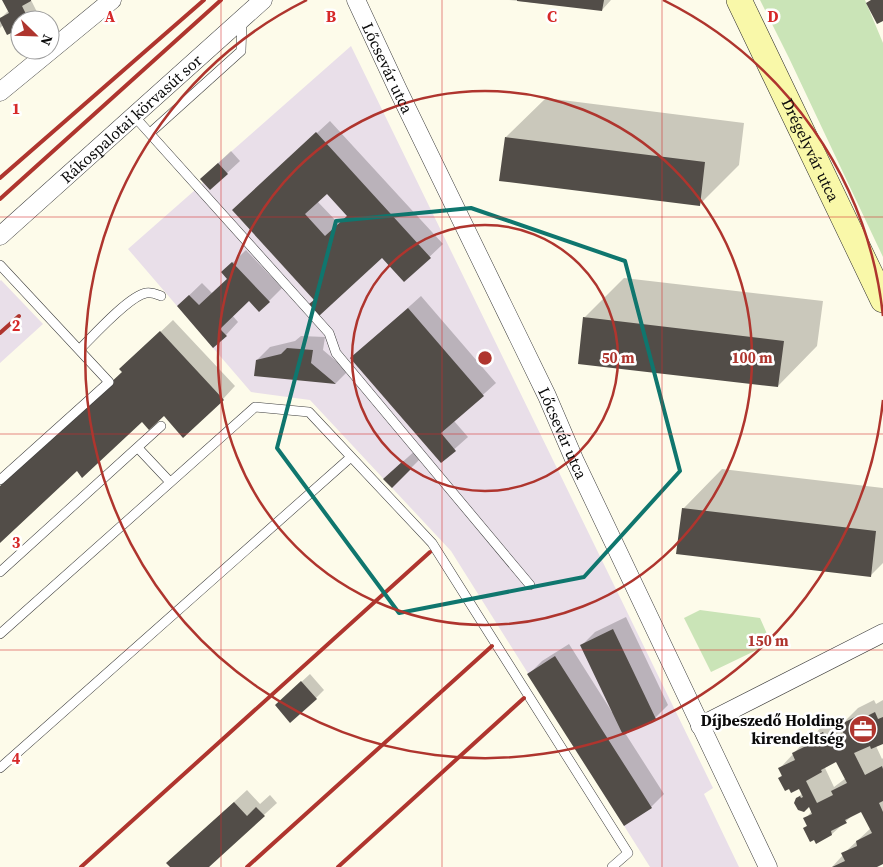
<svg xmlns="http://www.w3.org/2000/svg" width="883" height="867" font-family="'Source Serif 4',serif">
  <style>
    .industrial { fill: #e9dfe9 }
    .green { fill: #cae4b7 }
    .shadow { fill: #0003; fill-rule: evenodd }
    .building { fill: #524d48; fill-rule: evenodd }
    .lines { fill: none; stroke-linecap: round; stroke-linejoin: round }
    .service-casing { stroke: #3e3e3e; stroke-width: 10 }
    .minor-casing { stroke: #3e3e3e; stroke-width: 19 }
    .secondary-casing { stroke: #2d2d2d; stroke-width: 26 }
    .service { stroke: #fff; stroke-width: 9 }
    .minor { stroke: #fff; stroke-width: 18 }
    .secondary { stroke: #f9f8a9; stroke-width: 25 }
    .rail { stroke: #af352e; stroke-width: 4 }
    .marked { fill: none; stroke: #0f766e; stroke-width: 4; stroke-linejoin: round }
    .grid { fill: none; stroke: #d62828; stroke-width: 1; stroke-opacity: 0.55 }
    .ring { fill: none; stroke: #af352e; stroke-width: 2.5 }
    .labels { text-anchor: middle; stroke-width: 5; stroke-linejoin: round; paint-order: stroke }
    .street-label { font-size: 16px; fill: #0b0b0b; stroke: #fff }
    .poi-label { font-size: 16px; font-weight: bold; fill: #0b0b0b; stroke: #fff; text-anchor: end }
    .grid-label { font-size: 16px; text-anchor: middle; font-weight: bold; fill: #d62828; stroke: #fff; stroke-width: 5; stroke-linejoin: round; paint-order: stroke }
    .centre { fill: #af352e; stroke: #fff; stroke-width: 2.5 }
    .ring-label { font-size: 15px; text-anchor: middle; font-weight: bold; fill: #af352e; stroke: #fff; stroke-width: 5; stroke-linejoin: round; paint-order: stroke }
  </style>
  <rect width="100%" height="100%" fill="#fdfbea"/>
  <path class="industrial" d="M351,46L713,788L704,794L739,867H650L451,551L310,400L251,392L128,249L203,183L200,179Z
    M1,280L43,324L0,363V281Z"/>
  <path class="green" d="M760,0H865L883,43V257L789,58Z
    M700,610L760,618L771,643L711,672L684,618Z"/>
  <path class="shadow" d="M4,0H31L38,14L32,20H20V27L3,25L0,28V17L1,18L9,10Z
    M509,0H611L602,10Z
    M546,98L744,123L739,165L699,205L506,137Z
    M330,121L443,244L405,280L382,256L315,300L246,198ZM327,192L348,215L339,224L317,201Z
    M231,151L240,161L227,173L201,179Z
    M246,250L282,288L269,301L249,300L232,315L238,322L226,335L178,306L202,283L212,293L228,278L223,272Z
    M624,278L823,301L817,346L778,386L585,317Z
    M421,296L496,383L454,421L468,437L441,461L352,358Z
    M173,320L235,386L223,399L142,420L77,470L0,541V487L123,372L134,357Z
    M301,336L325,337L323,350L348,371L336,383L256,375L257,360L270,347L295,341Z
    M417,449L423,456L410,469L398,466Z
    M722,469L883,488V563L870,576L683,509Z
    M626,617L668,705L655,718L625,733L664,794L651,807L529,674L542,661L569,644L612,712H613L582,645L595,632Z
    M310,674L324,690L316,698L285,697Z
    M874,700L876,704L883,700V742L876,746L882,759L883,758V862L876,867H832L843,855V854L871,828L862,810L854,814L832,834L804,828L808,825L805,819L812,811L809,805L797,798L803,793L800,788L779,778L783,774L780,768L810,736L815,734L824,724L840,716L843,723L858,708ZM837,760L846,778L834,787L825,768Z
    M247,790L260,804L270,795L277,803L207,867H171L181,851Z"/>
  <path class="building" d="M2,0H31V1L22,6L29,20H20V29L7,35L0,21V18L9,13Z
    M517,0H604L602,11L517,1Z
    M871,0H883V21L877,24L866,3Z
    M316,132L431,258L404,282L382,258L319,316L309,304L314,300L232,210ZM327,194L347,216L325,236L305,214Z
    M505,137L705,162L700,206L499,181Z
    M218,163L228,174L210,190L200,179Z
    M232,262L270,302L259,312L249,301L220,329L227,336L213,348L177,306L189,295L199,305L227,279L221,272Z
    M408,308L484,396L441,433L456,451L441,463L350,358Z
    M583,317L784,341L778,387L578,364Z
    M160,331L224,400L183,438L164,416L149,430L142,422L82,478L77,471L0,543V486L122,372L119,369Z
    M287,348L313,350L311,363L336,384L254,376L256,360L281,354Z
    M403,461L411,469L392,488L383,479Z
    M682,508L876,531L871,577L676,554Z
    M613,629L656,719L623,735L580,645Z
    M555,656L652,808L624,826L527,674Z
    M301,681L317,699L290,723L275,705Z
    M875,712L878,719L883,717V744L871,749L870,746L854,753L865,775L882,766L883,769V801L879,803L883,812V864L877,867H832L845,861L841,853L857,846L856,841L872,833L861,812L845,820L847,823L831,831L832,835L816,844L814,840L810,842L803,828L807,826L803,818L812,814L809,807L804,812L798,810L794,803L796,798L800,796L801,798L803,797L799,789L791,793L789,789L785,791L778,778L782,776L778,768L795,760L792,753L808,745L806,741L823,732L829,743L845,736L839,725L857,716L859,720ZM836,762L847,783L831,791L833,795L817,803L806,781L822,772L821,770Z
    M234,802L247,816L256,807L265,816L209,867H170L166,863Z"/>
  <g class="lines">
    <defs>
      <path id="service" d="M134,116L329,333L336,353L530,585
        M150,133L241,51L242,21
        M0,265L109,382L0,480
        M80,349C93,336 129,296 146,293C152,292 156,294 161,296
        M138,448L170,482
        M0,572L161,426
        M0,634L255,407L309,412L432,543L628,853L612,867
        M0,768L351,457"/>
      <g id="minor">
        <path id="s1" d="M356,0L398,90L547,396L574,459L768,867"/>
        <path d="M0,92L112,0"/>
        <path id="s2" d="M0,236L263,0"/>
        <path d="M700,726L883,633"/>
      </g>
      <g id="secondary">
        <path id="s3" d="M739,0L883,300"/>
      </g>
    </defs>
    <use href="#service" class="service-casing"/>
    <use href="#minor" class="minor-casing"/>
    <use href="#secondary" class="secondary-casing"/>
    <use href="#service" class="service"/>
    <use href="#minor" class="minor"/>
    <use href="#secondary" class="secondary"/>
    <path class="rail" d="M0,178L204,0
      M0,199L221,0
      M0,333L19,316
      M81,867L430,552
      M247,867L492,646
      M338,867L524,698"/>
  </g>
  <path class="marked" d="M471,208L625,261L680,471L584,577L399,613L277,448L336,221Z"/>
  <path class="grid" d="M221,0V867M442,0V867M662,0V867M0,217H883M0,434H883M0,650H883"/>
  <g class="ring">
    <circle cx="485" cy="358" r="133"/>
    <circle cx="485" cy="358" r="267"/>
    <path d="M883 400A400 400 0 1 1 307 0M663 0A400 400 0 0 1 883 316"/>
  </g>
  <defs>
    <symbol id="office-disc" viewBox="-11 -11 22 22"><circle r="9.5" fill="#af352e" stroke="#fff"/><path d="M-6-3h4V-5.5h4V-3h4V5H-6ZM-1-4.5V-3h2v-1.5ZM-6 0V1H6V0Z" fill="#fff"/></symbol>
  </defs>
  <g fill-rule="evenodd">
    <use href="#office-disc" x="847" y="713" width="32" height="32"/>
  </g>
  <g class="labels">
    <g class="street-label">
      <text dy="6" stroke="none"><textPath href="#s1" startOffset="75">Lőcsevár utca</textPath></text>
      <text dy="6" stroke="none"><textPath href="#s2" startOffset="176">Rákospalotai körvasút sor</textPath></text>
      <text dy="6" stroke="none"><textPath href="#s3" startOffset="166">Drégelyvár utca</textPath></text>
      <text dy="6" stroke="none"><textPath href="#s1" startOffset="480">Lőcsevár utca</textPath></text>
    </g>
    <g class="poi-label">
      <text x="844" y="726">Díjbeszedő Holding<tspan x="844" dy="18">kirendeltség</tspan></text>
    </g>
  </g>
  <g class="grid-label">
    <text x="110" y="22">A</text>
    <text x="331" y="22">B</text>
    <text x="552" y="22">C</text>
    <text x="773" y="22">D</text>
    <text x="16" y="114">1</text>
    <text x="16" y="331">2</text>
    <text x="16" y="548">3</text>
    <text x="16" y="764">4</text>
  </g>
  <circle cx="485" cy="358" r="8" class="centre"/>
  <g class="ring-label">
    <text x="618" y="363">50 m</text>
    <text x="752" y="363">100 m</text>
    <text x="768" y="646">150 m</text>
  </g>
  <g transform="translate(35 35) rotate(113)"><circle r="24" fill="#ffffff" stroke="#9d9d9d"/>
  <path d="M0-4L9 19L0 12L-9 19Z" fill="#af352e"/>
  <text y="-8" font-size="14" font-weight="bold" text-anchor="middle" fill="#0b0b0b">N</text>
  </g>
</svg>
